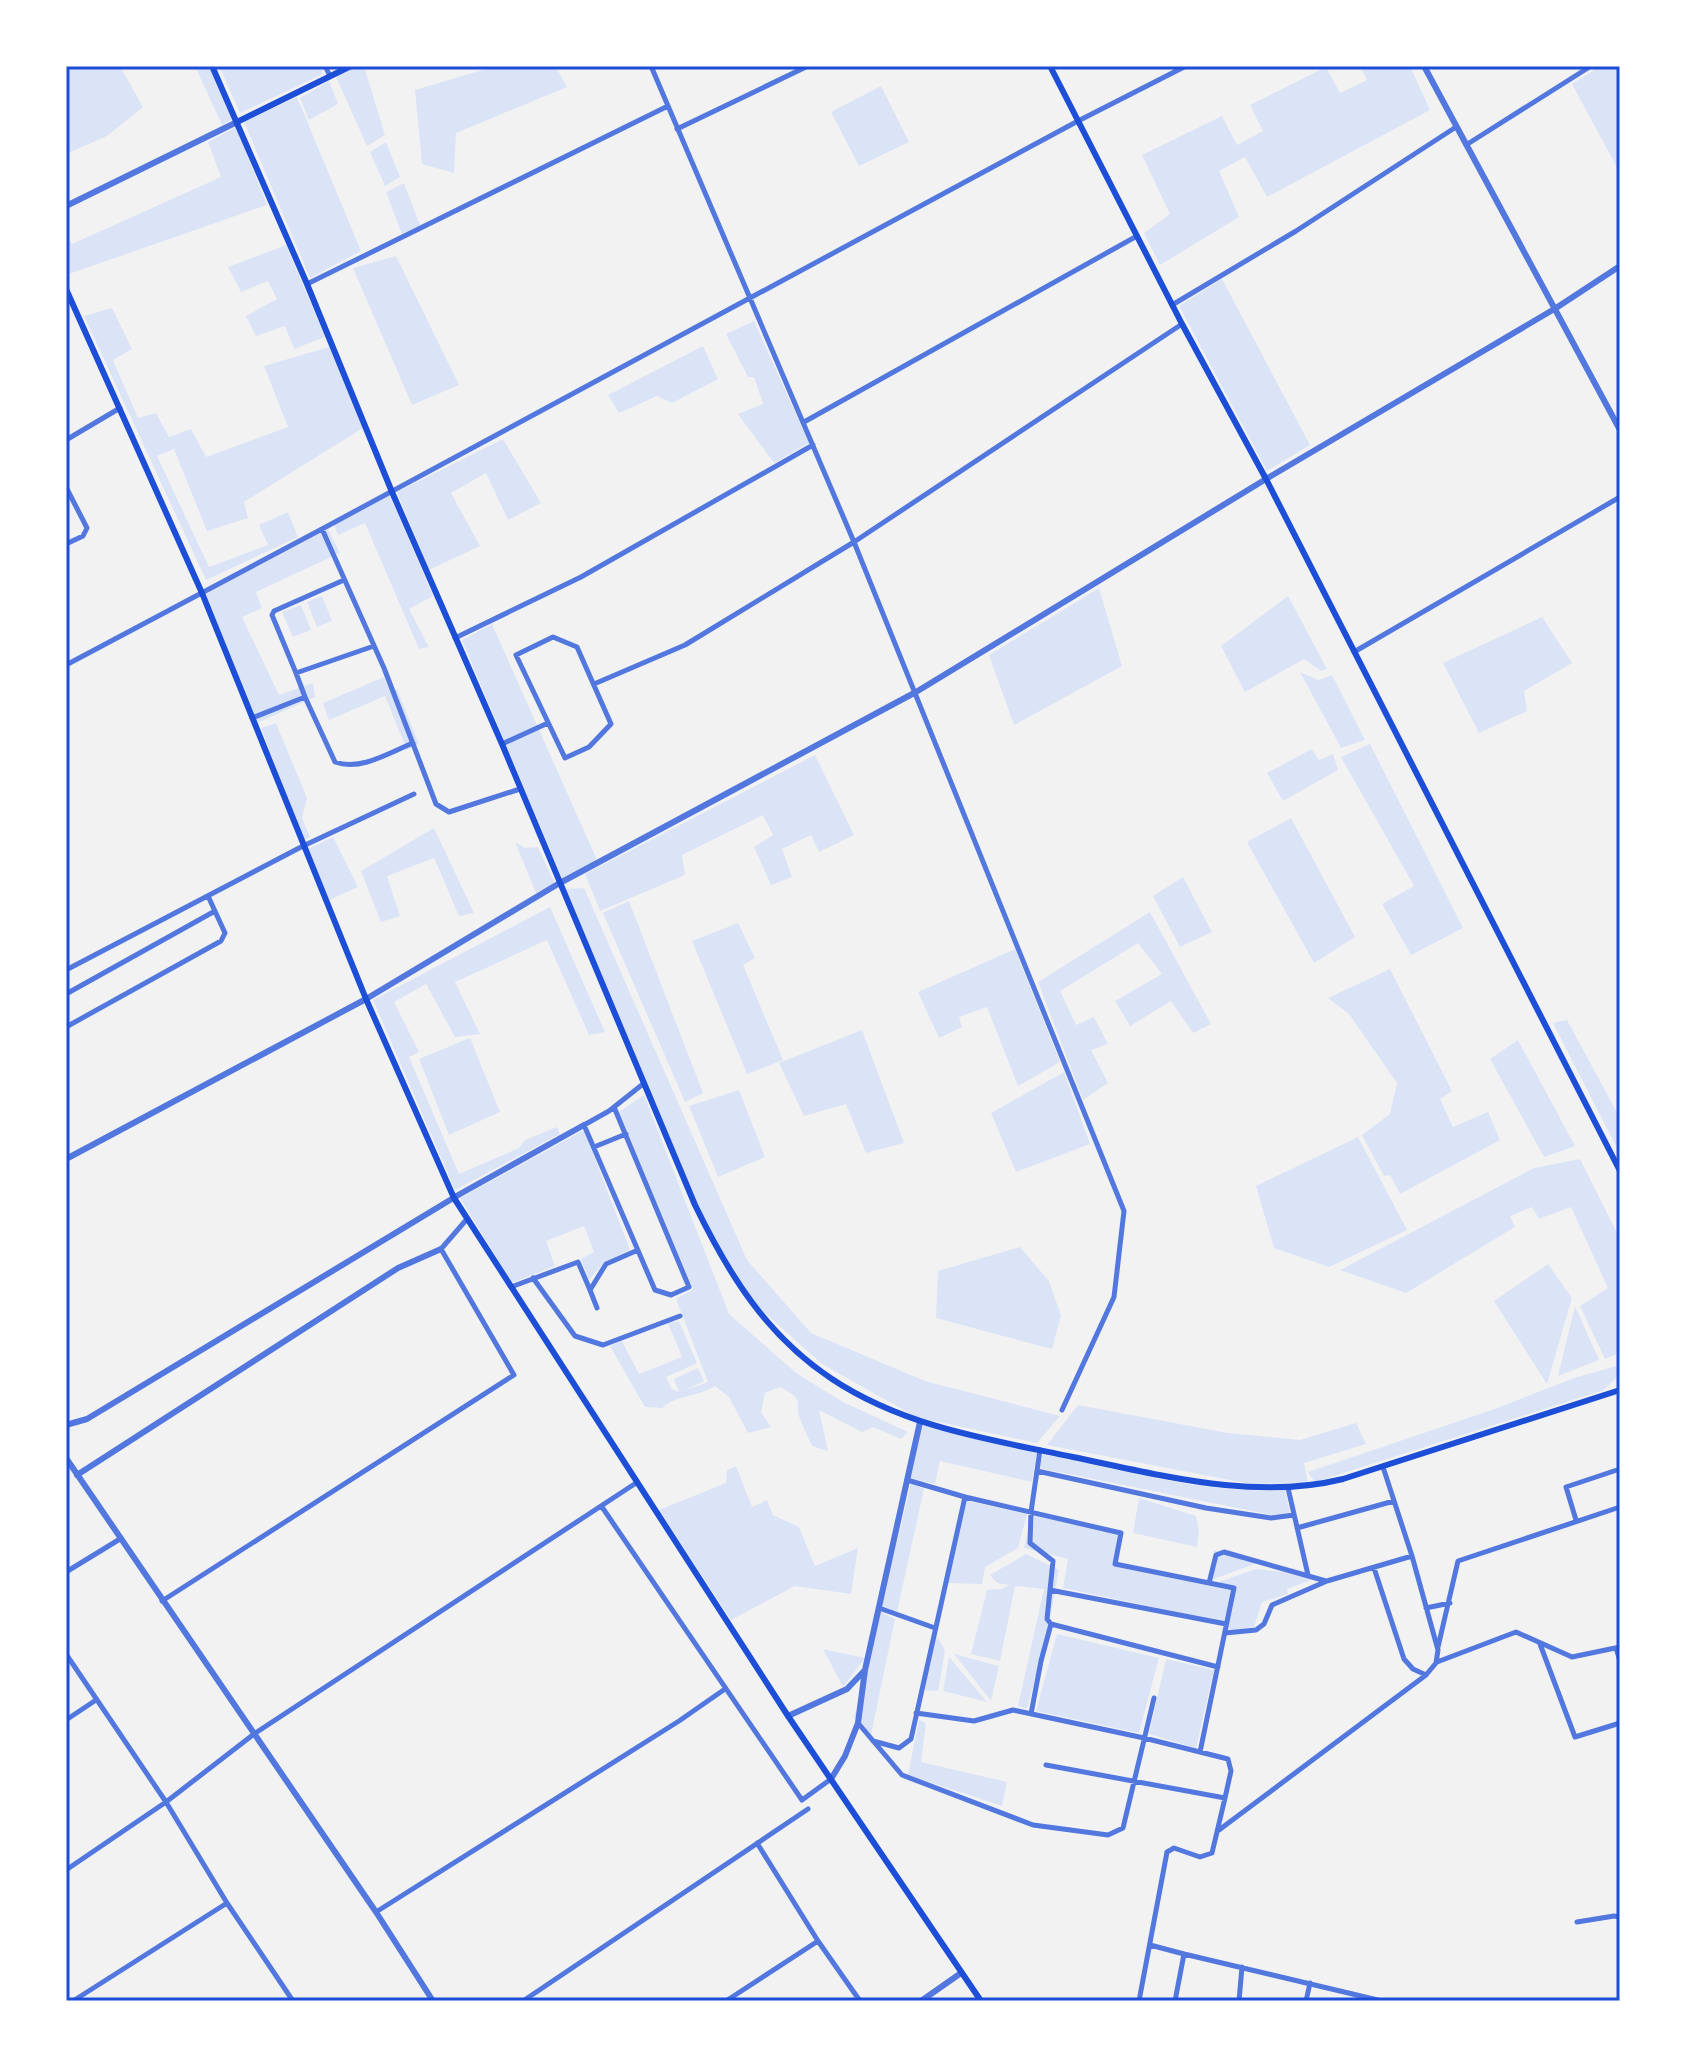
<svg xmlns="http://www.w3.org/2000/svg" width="1686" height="2067" font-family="'PT Sans Narrow',sans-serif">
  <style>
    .green { fill: #dbe4f7 }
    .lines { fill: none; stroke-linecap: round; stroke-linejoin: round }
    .minor { stroke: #5277de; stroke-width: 5 }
    .tertiary { stroke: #5277de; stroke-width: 6 }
    .secondary { stroke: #1d4ed8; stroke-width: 6 }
    .neatline { fill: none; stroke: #1d4ed8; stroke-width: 3 }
  </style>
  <rect width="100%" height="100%" fill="#f2f2f2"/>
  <path class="green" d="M66,66H120L143,107L107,136L66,154Z
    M195,66H209L232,119L222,125Z
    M219,66H320L323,74L240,113Z
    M357,66H364L385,135L367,146L336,77Z
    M496,66H555L567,87L456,133L454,173L422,164L415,90Z
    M1360,66H1410L1430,110L1267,197L1245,157L1219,171L1239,217L1160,265L1144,233L1170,214L1142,155L1222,116L1237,145L1263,131L1250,105L1326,67L1340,93L1367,80Z
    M1601,66H1620V173L1572,84Z
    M329,81L338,104L309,120L300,98Z
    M881,86L909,142L859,166L831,112Z
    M297,97L361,251L310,278L244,122Z
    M236,127L267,205L66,275V233L72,244L221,177L208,142Z
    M386,142L400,177L385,186L370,152Z
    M404,183L420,225L402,234L386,192Z
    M286,245L325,337L294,349L285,326L256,336L246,316L277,299L268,281L241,292L228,267Z
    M396,256L459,385L412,405L353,268Z
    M1222,279L1310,445L1267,471L1179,306Z
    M112,308L132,349L113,360L138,418L156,413L169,437L191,429L206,457L288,427L264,366L329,347L363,428L244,502L248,518L207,531L174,449L157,456L209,567L268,545L259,525L288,512L298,537L206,580L84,316Z
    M754,321L809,443L774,463L738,414L763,404L754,377H748L726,334Z
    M703,346L718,379L672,403L657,396L619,413L608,395Z
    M503,439L541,503L508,520L486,473L451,493L480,546L429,570L397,492Z
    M389,493L433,596L409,609L429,647L419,649L365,523L338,535L333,523Z
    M328,529L340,553L256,592L262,608L242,617L279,695L313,683L315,697L257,723L206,594Z
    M1099,588L1122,666L1014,725L989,655Z
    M322,596L332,621L317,627L307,602Z
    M1288,596L1327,669L1321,671L1304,659L1245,692L1221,646Z
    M301,605L311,630L293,637L282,612Z
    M1542,617L1572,663L1524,691L1527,711L1479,733L1443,663Z
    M492,624L597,860L562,878L462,640Z
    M1300,672L1318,680L1332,675L1365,740L1341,748Z
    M384,677L390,691L397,689L419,744L407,750L385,696L329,720L323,703Z
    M276,723L307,798L302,818L310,837L304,840L261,728Z
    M1370,744L1463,928L1411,955L1382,904L1414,886L1341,757Z
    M1312,749L1319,760L1333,754L1338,770L1283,801L1267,773Z
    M815,755L854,835L819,852L811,835L782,849L792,877L771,885L754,847L773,835L763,815L682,855L685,875L600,911L585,874Z
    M1291,818L1355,937L1314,963L1247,842Z
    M434,828L474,913L459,916L434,858L387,876L400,916L381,922L361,871Z
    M333,837L358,887L327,901L308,849Z
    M515,842L525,848L538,847L555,884L536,893Z
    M1183,877L1212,932L1180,947L1153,896Z
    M584,888L747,1260L811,1333L925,1381L1060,1416L1037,1443L916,1417L822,1364L757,1306L701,1218L566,889Z
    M629,901L703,1093L685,1102L603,913Z
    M550,907L605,1032L589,1035L547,940L455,982L480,1034L455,1037L426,984L394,1002L419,1052L409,1057L459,1174L519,1148L525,1140L557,1127L560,1134L455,1190L373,1000Z
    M1150,912L1211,1024L1193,1033L1171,1001L1130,1026L1115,1001L1162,974L1138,943L1060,991L1076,1025L1094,1017L1108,1044L1091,1050L1108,1083L1083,1100L1038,982Z
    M738,923L755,958L743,965L783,1060L747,1074L692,941Z
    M1015,949L1060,1062L1018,1086L987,1007L959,1017L962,1027L939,1038L918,992Z
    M1390,969L1452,1091L1440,1099L1453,1127L1488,1112L1500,1140L1400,1194L1390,1175L1384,1176L1362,1135L1390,1114L1397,1083L1349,1014L1328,998Z
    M1567,1020L1620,1118V1154L1553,1023Z
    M862,1030L904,1143L866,1153L846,1104L804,1116L779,1063Z
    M470,1038L500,1112L449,1135L419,1059Z
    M1518,1040L1575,1146L1544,1157L1490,1059Z
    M1064,1072L1090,1144L1016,1172L991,1113Z
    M739,1090L765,1157L718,1177L689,1106Z
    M644,1095L729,1314L796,1373L843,1402L908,1432L901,1439L873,1427L862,1432L819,1410L828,1451L812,1446C809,1438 804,1430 801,1422C793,1401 807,1401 780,1387L765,1393L761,1412L771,1427L748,1433L729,1397L715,1386C698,1397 676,1395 662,1408L645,1407L610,1346L622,1341L639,1374L682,1357L668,1323L679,1321L697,1363L666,1377L672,1389L679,1392L674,1379L698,1368L704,1381L683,1391L708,1382L676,1299L693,1289L619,1112Z
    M584,1130L630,1250L604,1262L589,1280L581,1259L594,1252L584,1226L546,1241L555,1266L512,1283L460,1198Z
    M1358,1137L1407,1230L1329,1267L1274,1248L1256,1186Z
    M1580,1159L1620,1239V1353L1605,1359L1580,1306L1608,1288L1571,1207L1539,1219L1532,1207L1510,1216L1515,1227L1406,1293L1340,1270L1534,1168Z
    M1020,1247L1049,1281L1061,1315L1052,1349L936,1318L938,1271Z
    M1548,1264L1572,1298L1547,1384L1494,1301Z
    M1575,1306L1599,1360L1558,1376Z
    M1620,1365V1374L1604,1390L1315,1482L1308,1472L1492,1410L1574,1378Z
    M1078,1405L1228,1433L1300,1440L1356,1423L1366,1444L1304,1463L1308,1483L1251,1484L1047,1445Z
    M922,1425L1037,1452L1032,1482L940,1461L935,1484L910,1478Z
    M1043,1454C1119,1469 1208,1495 1285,1490L1290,1513L1272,1515L1039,1468Z
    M736,1466L752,1507L767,1500L773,1515L799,1527L815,1566L858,1548L851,1594L795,1586L731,1620L659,1510L726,1483L727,1470Z
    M911,1483L924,1489L897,1612L882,1606Z
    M1139,1498L1196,1516L1199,1531L1197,1547L1133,1533Z
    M967,1501L1027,1514L1018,1548L985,1567L982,1584L948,1583Z
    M1032,1513L1119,1534L1113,1564L1232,1589L1225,1622L1063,1588L1068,1559L1024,1548Z
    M1214,1550L1257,1563L1211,1580Z
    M1026,1554L1059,1570L1048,1629L1027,1709L1018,1706L1044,1589L1015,1586L1000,1661L971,1654L987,1590L1001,1589L1009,1585L997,1583L990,1575Z
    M1256,1569L1304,1574L1316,1578L1287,1589L1288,1594L1262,1602L1254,1627L1228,1630L1236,1586L1218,1582Z
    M881,1612L895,1619L871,1735L854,1717Z
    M1057,1634L1159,1658L1139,1733L1036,1711Z
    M937,1636L945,1651L938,1691L924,1690Z
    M823,1649L865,1658L843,1687Z
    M954,1654L999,1666L991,1701Z
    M949,1657L987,1702L943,1691Z
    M1166,1659L1214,1670L1196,1748L1149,1734Z
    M919,1720L926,1723L921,1762L1007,1782L1002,1806L908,1775Z"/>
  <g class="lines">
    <path class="minor" d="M325,66L330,76
      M651,66L854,542L1124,1211L1114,1297L1062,1410
      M677,129L808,66
      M1466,145L1591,66
      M307,284L668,106
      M1172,305L1296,231L1456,127
      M804,422L1137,236
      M66,440L120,408
      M66,487L87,528L83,536L66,544
      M322,529L384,668L436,804L449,812L520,789
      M344,580L274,611L272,615L296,673L374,646
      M553,637L577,647L611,724L589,747L565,758L516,655Z
      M455,638L581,577L813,445
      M1354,652L1620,497
      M66,665L322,529L1078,121L1186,66
      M296,673L305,697
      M594,684L685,645L854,542L1182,324
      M252,718L305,697L335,762C361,771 389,753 413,743
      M502,744L548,723
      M66,970L303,846L414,794
      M66,994L215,911
      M66,1027L221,941L225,933L208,896
      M614,1107L689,1287L671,1295L655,1290L584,1125L609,1111L643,1084
      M594,1147L626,1134
      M533,1278L575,1336L603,1345L680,1316
      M511,1287L578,1262L590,1290L606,1264L638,1250
      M590,1290L597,1308
      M1040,1450L1031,1512L1030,1543L1053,1561L1047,1619L1051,1624L1218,1667
      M1037,1471L1206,1508L1271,1518L1294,1515
      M1288,1488L1308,1575
      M965,1497L1121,1533L1115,1564L1234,1588L1200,1752
      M602,1507L802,1800L831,1779
      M1576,1520L1566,1487L1620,1469
      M1297,1528L1394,1501
      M1374,1568L1404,1659L1413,1669L1426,1675
      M66,1572L120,1539
      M1209,1583L1216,1555L1224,1552L1326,1581
      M1050,1590L1226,1624
      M162,1601L514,1375L441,1249L467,1219
      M879,1608L935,1628
      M1426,1608L1450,1603
      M1225,1633L1256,1630L1264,1624L1272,1605L1327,1581L1412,1556
      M1540,1644L1575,1737L1620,1723
      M1438,1647L1458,1561L1620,1507
      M1616,1648L1620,1661
      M66,1654L166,1802L227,1903L293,2001
      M1437,1662L1516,1632L1572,1657L1620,1647
      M916,1713L974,1721L1013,1710L1144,1738L1228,1759L1231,1771L1225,1798L1046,1765
      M1031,1714L1041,1661L1051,1624
      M66,1720L96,1700
      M858,1723L902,1775L1033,1825L1108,1835L1123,1828L1154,1698
      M873,1741L899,1748L911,1739L965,1497L907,1480
      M1219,1830L1426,1675L1436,1663L1438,1650L1412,1556L1383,1467
      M757,1843L818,1941L860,2001
      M66,1870L166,1802L254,1734L636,1483
      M376,1912L679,1721L725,1689
      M1577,1922L1614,1916L1620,1917
      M1150,1945L1184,1954
      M73,2001L227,1903
      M523,2001L808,1809
      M726,2001L818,1941
      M1139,2001L1167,1852L1174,1848L1200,1857L1212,1853L1225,1798
      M1175,2001L1184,1954L1382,2001
      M1239,2001L1242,1967
      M1306,2001L1310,1983"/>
    <path class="tertiary" d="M1424,66L1620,430
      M66,206L237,122
      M66,1159L366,999L558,884L916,692L1266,479L1556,308L1620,266
      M66,1425L87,1419L460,1194L584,1125
      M66,1458L376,1912L433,2001
      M77,1475L398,1268L441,1249
      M788,1716L847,1689L865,1670L920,1422
      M831,1779L845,1756L858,1723L865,1670
      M921,2001L961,1973"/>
    <path class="secondary" d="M212,66L307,284L392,492L502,744L695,1205C729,1275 766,1335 832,1379C904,1427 991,1440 1073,1457C1161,1475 1254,1501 1343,1479L1620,1390
      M1050,66L1182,324L1266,479L1620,1171
      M237,122L351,66
      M66,289L202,593L366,999L454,1198L788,1716L981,2001"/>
  </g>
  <rect width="1686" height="2067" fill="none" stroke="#ffffff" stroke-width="136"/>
  <rect x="68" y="68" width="1550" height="1931" class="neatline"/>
</svg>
